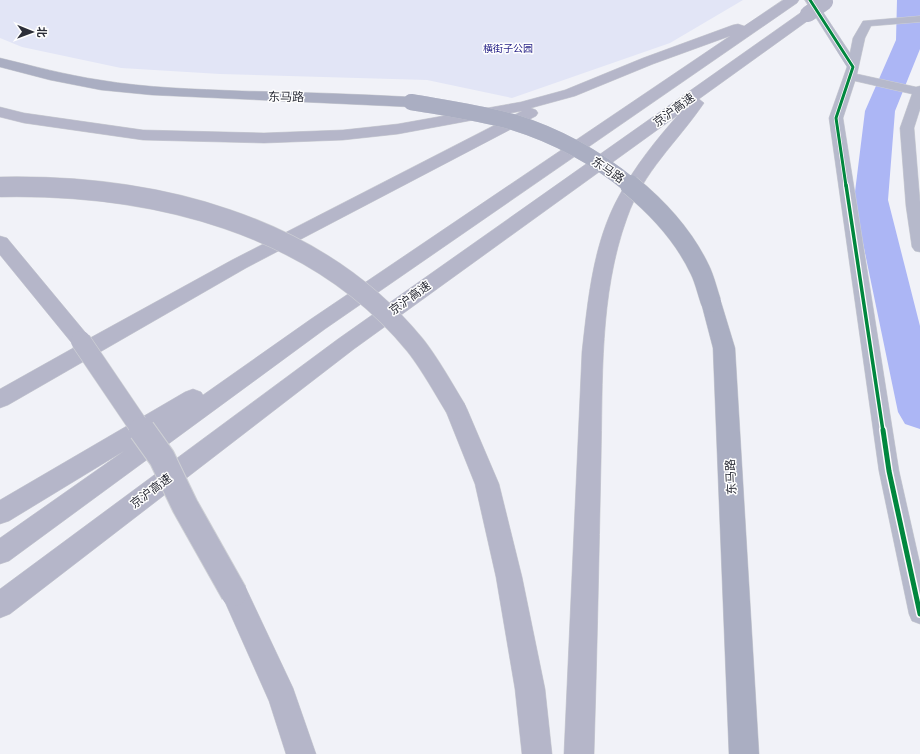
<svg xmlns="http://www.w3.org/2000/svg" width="920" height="754" font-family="Quicksand,'Noto Sans SC',sans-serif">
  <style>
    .green { fill: #e2e5f6 }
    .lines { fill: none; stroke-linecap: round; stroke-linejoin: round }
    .river { fill: #acb6f5; fill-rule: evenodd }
    .minor-casing { stroke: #ced0d5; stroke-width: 1 }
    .secondary-casing { stroke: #ced0d5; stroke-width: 1 }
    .motorway-casing { stroke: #ced0d5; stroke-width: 1 }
    .minor { fill: #b6b9cb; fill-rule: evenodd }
    .secondary { fill: #aaaec2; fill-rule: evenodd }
    .motorway { fill: #b5b6c9; fill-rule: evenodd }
    .secondary-bridge-far1-casing { stroke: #ced0d5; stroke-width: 16; stroke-linecap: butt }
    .secondary-bridge-casing { stroke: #ced0d5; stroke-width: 21; stroke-linecap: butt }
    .motorway-bridge-far2-casing { stroke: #ced0d5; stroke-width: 16; stroke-linecap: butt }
    .motorway-bridge-far1-casing { stroke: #ced0d5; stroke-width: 21; stroke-linecap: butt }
    .motorway-bridge-casing { stroke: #ced0d5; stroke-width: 28; stroke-linecap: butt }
    .secondary-bridge-far1 { stroke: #aaaec2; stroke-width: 16 }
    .secondary-bridge { stroke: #aaaec2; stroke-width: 20 }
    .motorway-bridge-far2 { stroke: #b5b6c9; stroke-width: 16 }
    .motorway-bridge-far1 { stroke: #b5b6c9; stroke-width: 20 }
    .motorway-bridge { stroke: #b5b6c9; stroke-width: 26 }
    .cycleway-far2-casing { stroke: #fefefe; stroke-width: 4.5 }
    .cycleway-far1-casing { stroke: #fefefe; stroke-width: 6 }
    .cycleway-casing { stroke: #fefefe; stroke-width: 8 }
    .cycleway-far2 { stroke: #00873e; stroke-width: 3 }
    .cycleway-far1 { stroke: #00873e; stroke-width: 3.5 }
    .cycleway { stroke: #00873e; stroke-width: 5 }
    .labels { text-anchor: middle; stroke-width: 3; stroke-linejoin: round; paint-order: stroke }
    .far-park-label { font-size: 10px; fill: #292488; stroke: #fefefe }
    .street-label { font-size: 12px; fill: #2c2e38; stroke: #fefefe }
  </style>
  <rect width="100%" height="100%" fill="#f1f2f8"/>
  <path class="green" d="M0,0H743L670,43L512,98L427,80L220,74L121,68L22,47L0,38Z"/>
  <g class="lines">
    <path class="river" d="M897,0H920V49L895,111L888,200L920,326V429L905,424L898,412L854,200L865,111L896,40Z"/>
    <defs>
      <path id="minor" d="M805,0H815L850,53L853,38L863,21L920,16V22L871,26L865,38L857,74L916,87L920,86V109L914,128L920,202V252L915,251L912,247L906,206L900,128L912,94L855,81L843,118L899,471L920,564V624L912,621L909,614L879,471L829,118L847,67Z"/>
      <path id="secondary" d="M0,58C33,66 66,75 100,80C147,88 195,89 242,91C298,92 355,94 411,97L417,99L419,102L417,105L411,107L152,95L101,90L50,80L0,67Z
        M711,295L718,297L721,302L735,348L759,754H729L713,348L701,302L704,297Z"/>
      <path id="motorway" d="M783,0H799L797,3L325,329L9,561L0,564V538L124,451L9,521L0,524V500L185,392L193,389L201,392L203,395L311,319L730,36L653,64L575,96L531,108L536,110L538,113L536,116L246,268L8,405L0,408V389L75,347L0,255V236L7,238L90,338L232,260L522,111L398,134L343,140L264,143L143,140L24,123L0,117V107L24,113L143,130L264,133L343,130L398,124L521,102L565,90L643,58L733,25L738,24L744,26Z
        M808,10L813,11L815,14L813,17L699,99L704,103C676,144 644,170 627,218C599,295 603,381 601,461C599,559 597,656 594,754H564L582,352C588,299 593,243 619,196C635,166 656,140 678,115L354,349L10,614L0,618V589L338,339L803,11Z
        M456,400L464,403L467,409L499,484L522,577L545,689L552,754H522L515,689L496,577L475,484L445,409L448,403Z
        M234,581L244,584L293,688L316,754H286L269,701L221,593L224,584Z"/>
    </defs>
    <use href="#minor" class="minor-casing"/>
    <use href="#secondary" class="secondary-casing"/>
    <use href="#motorway" class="motorway-casing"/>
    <use href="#minor" class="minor"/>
    <use href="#secondary" class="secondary"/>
    <use href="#motorway" class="motorway"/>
    <defs>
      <path id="secondary-bridge-far1" d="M411,102C445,108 480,113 513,122C555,135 597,158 631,186"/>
      <path id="secondary-bridge" d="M630,185C658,208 684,236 700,270C705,280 707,291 711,302"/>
      <path id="motorway-bridge-far2" d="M808,14L825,2"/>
      <path id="motorway-bridge-far1" d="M0,187C152,184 315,223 415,345C431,365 443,388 456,409
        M81,341L142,431"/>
      <path id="motorway-bridge" d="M142,430L162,458L185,506L234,593"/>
    </defs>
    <use href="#secondary-bridge-far1" class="secondary-bridge-far1-casing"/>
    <use href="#secondary-bridge" class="secondary-bridge-casing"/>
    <use href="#motorway-bridge-far2" class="motorway-bridge-far2-casing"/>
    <use href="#motorway-bridge-far1" class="motorway-bridge-far1-casing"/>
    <use href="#motorway-bridge" class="motorway-bridge-casing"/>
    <use href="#secondary-bridge-far1" class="secondary-bridge-far1"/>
    <use href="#secondary-bridge" class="secondary-bridge"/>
    <use href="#motorway-bridge-far2" class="motorway-bridge-far2"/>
    <use href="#motorway-bridge-far1" class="motorway-bridge-far1"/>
    <use href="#motorway-bridge" class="motorway-bridge"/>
    <defs>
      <path id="cycleway-far2" d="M810,0L853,67L836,118L846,186"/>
      <path id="cycleway-far1" d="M846,185L883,431"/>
      <path id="cycleway" d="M883,430L889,471L920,614"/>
    </defs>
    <use href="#cycleway-far2" class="cycleway-far2-casing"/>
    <use href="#cycleway-far1" class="cycleway-far1-casing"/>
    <use href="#cycleway" class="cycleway-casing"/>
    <use href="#cycleway-far2" class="cycleway-far2"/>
    <use href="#cycleway-far1" class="cycleway-far1"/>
    <use href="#cycleway" class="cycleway"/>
  </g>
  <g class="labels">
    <g class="far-park-label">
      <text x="508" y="52">横街子公园</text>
    </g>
    <g class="street-label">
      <text transform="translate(286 97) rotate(1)" y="4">东马路</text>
      <text transform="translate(674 110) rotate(-36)" y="4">京沪高速</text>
      <text transform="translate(608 170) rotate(34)" y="4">东马路</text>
      <text transform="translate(410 298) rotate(-36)" y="4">京沪高速</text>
      <text transform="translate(731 477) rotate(-93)" y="4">东马路</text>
      <text transform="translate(151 491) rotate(-37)" y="4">京沪高速</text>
    </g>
  </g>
  <g transform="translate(32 32) rotate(91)" stroke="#fefefe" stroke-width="3" paint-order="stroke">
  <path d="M0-3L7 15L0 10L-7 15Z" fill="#2c2e38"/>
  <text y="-6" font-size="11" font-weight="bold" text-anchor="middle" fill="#2c2e38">北</text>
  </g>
</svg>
